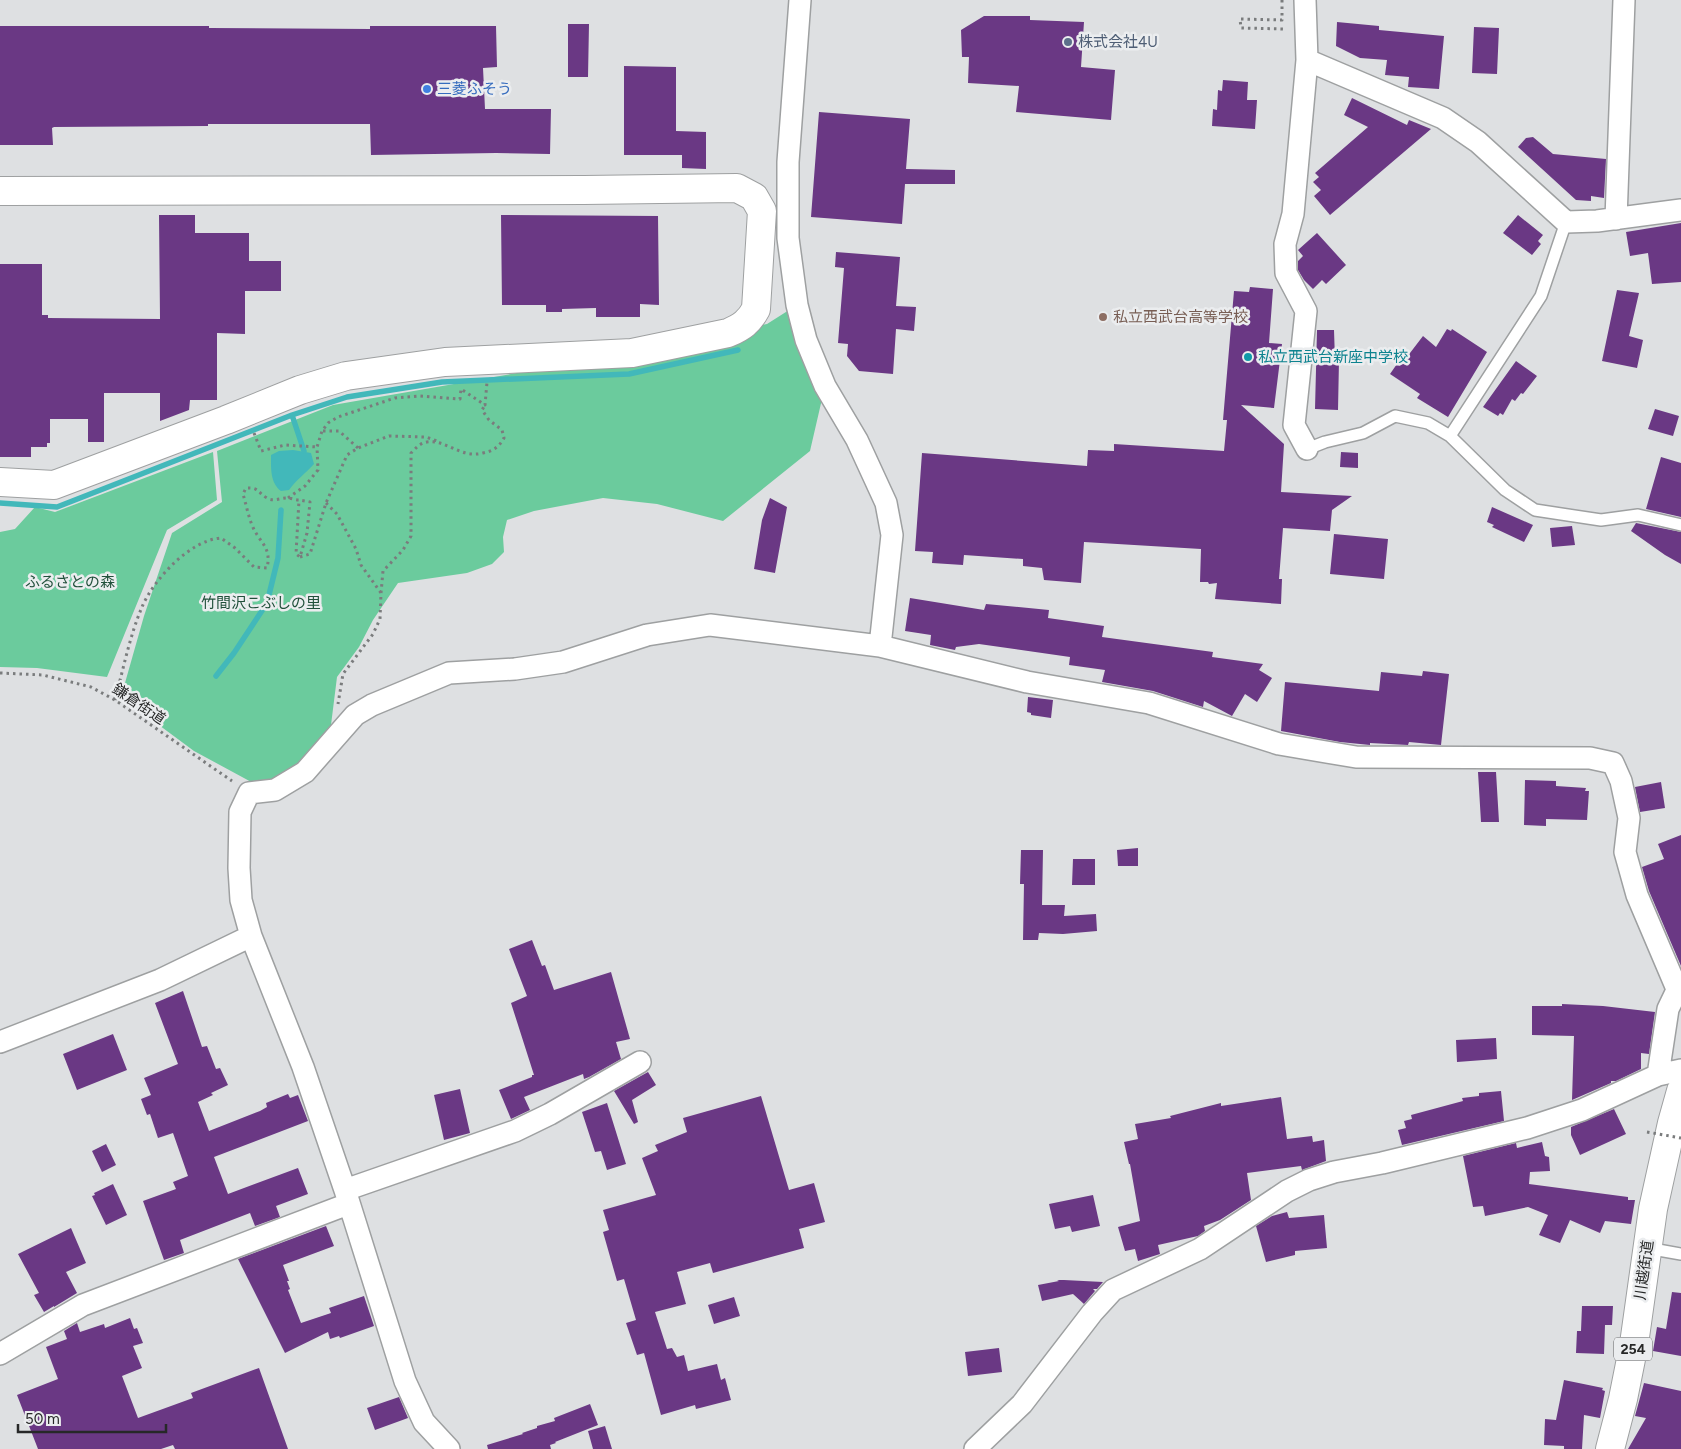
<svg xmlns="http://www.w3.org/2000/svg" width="1681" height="1449" font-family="Figtree,'Noto Sans JP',sans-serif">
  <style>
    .green { fill: #6bcb9d }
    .water { fill: #42b8ba }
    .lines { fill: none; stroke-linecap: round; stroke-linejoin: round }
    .stream { stroke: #42b8ba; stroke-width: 5.5 }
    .building { fill: #6a3884 }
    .lane-casing { stroke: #9ea0a1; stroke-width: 14 }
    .street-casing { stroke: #9ea0a1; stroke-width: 24 }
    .secondary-casing { stroke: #9ea0a1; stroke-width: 30 }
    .highway-casing { stroke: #9ea0a1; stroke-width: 30 }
    .path { stroke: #7a7c7d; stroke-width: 3; stroke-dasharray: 2.5 4; stroke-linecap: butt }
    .lane { stroke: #fff; stroke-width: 11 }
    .street { stroke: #fff; stroke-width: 21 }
    .secondary { stroke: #fff; stroke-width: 28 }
    .highway { stroke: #fff; stroke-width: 28 }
    .path-bridge { stroke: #7a7c7d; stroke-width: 3; stroke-dasharray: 2.5 4; stroke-linecap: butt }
    .service-dot { fill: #5c6f8a; stroke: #ebedef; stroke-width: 2 }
    .shop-dot { fill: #3f7fe0; stroke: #ebedef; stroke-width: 2 }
    .education-dot { fill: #8d6e63; stroke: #ebedef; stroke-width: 2 }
    .culture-dot { fill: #0f9aa8; stroke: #ebedef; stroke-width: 2 }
    .labels { text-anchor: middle; stroke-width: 5; stroke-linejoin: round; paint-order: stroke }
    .shield { fill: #ebedef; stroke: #626364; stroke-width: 1 }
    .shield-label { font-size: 14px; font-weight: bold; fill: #272828 }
    .service-label { font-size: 15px; fill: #4e5e75; stroke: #ebedef; text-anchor: start }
    .shop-label { font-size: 15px; fill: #366cbe; stroke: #ebedef; text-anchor: start }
    .education-label { font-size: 15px; fill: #785e54; stroke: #ebedef; text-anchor: start }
    .culture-label { font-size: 15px; fill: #0d838f; stroke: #ebedef; text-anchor: start }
    .park-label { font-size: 15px; fill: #21503b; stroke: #ebedef }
    .street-label { font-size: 15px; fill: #272828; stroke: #ebedef }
  </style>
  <rect width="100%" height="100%" fill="#dee0e2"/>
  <path class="green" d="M797,305L825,386L810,451L723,521L657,504L603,498L534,511L507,520L503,537L504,552L492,564L467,573L398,583L373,620L359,647L337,677L331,725L300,763L278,777L255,784L194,751L121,697L144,616L172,533L222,502L217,451L333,405L632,353L767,324Z
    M213,452L217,500L167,530L107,677L37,668L0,667V532L15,529L35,507L55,512Z"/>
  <path class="water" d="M293,450L311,453L314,464C306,473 296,480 289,490L281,491C270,483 271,468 271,455L279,451Z"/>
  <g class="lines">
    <path class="stream" d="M292,415L304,451
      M0,503L57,507L292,415L347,397L442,382L629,374L738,350
      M216,676L234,653L267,603L278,558L281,510"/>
  </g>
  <path class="building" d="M984,16H1030V20L1084,22L1081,67L1115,70L1111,120L1016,112L1019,86L968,83L969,57H962L961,30Z
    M1337,22L1379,26V30L1444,36L1439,89L1408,87L1409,77L1385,75L1387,60L1360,58L1336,46Z
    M568,24H589L588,77H568Z
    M0,26H209V28L370,29V26H496L497,67L483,68L485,109H551L550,154L496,153L371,155L370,124H208V126L54,127L52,128L53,145H0Z
    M1474,27L1499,28L1497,74L1472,73Z
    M624,66L676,67V131L706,132V169L682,168V155H624Z
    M1223,80L1248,82L1247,100H1257L1255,129L1212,126L1213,109L1217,110L1218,90L1222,91Z
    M1352,98L1407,125L1409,120L1431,129L1330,215L1314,196L1321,190L1313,182L1319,177L1315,173L1368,127L1344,115Z
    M819,112L910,119L906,169L955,170V184H905L902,224L811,217Z
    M1533,137L1553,154L1606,159L1604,198L1591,196V201L1576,200L1518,147L1526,138Z
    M159,215H195V233H249V261H281V291H245V334L217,333V400H190L189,410L160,421V393H104V442H88V419H50V443H47V447H31V457H0V264H42V315H48V318L160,319Z
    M501,215L658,216L659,305L640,304V317H596V308L562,309V312H546V305H502Z
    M1518,215L1543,235L1538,241L1541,244L1532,255L1503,233Z
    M1681,223V282L1652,284L1648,253L1630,256L1626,232Z
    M1317,233L1346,265L1326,284L1322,280L1313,289L1304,280L1298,270V261L1303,256L1298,250Z
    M836,252L900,257L896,306L916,307L914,331L896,329L893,374L859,371L847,356L848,344L838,343L844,268L835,267Z
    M1250,287L1273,289L1269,343L1282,344L1274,408L1241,405L1284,444L1281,492L1352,496L1332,510L1330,531L1283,528L1279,579H1282L1281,604L1215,599L1217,583L1209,584L1208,582H1200L1201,549L1084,542L1081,583L1044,580L1042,568L1023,566V559L964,555L963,565L932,563L933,552L915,551L922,453L1087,466L1088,450L1114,451V444L1224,451L1227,420H1223L1234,291L1249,292Z
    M1617,290L1639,293L1629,336L1643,340L1637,368L1602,361Z
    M1447,329L1451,331L1452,329L1487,352L1448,417L1417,398L1420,394L1390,374L1406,351L1410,353L1423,336L1436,347Z
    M1317,330H1334L1335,360H1339L1338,410L1315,409Z
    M1516,361L1537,376L1523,394L1521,393L1515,401L1512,399L1503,415L1500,413L1498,416L1483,407Z
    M1655,409L1679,416L1673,436L1648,429Z
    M1341,452L1358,453V468L1340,467Z
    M1661,457L1681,463V517L1646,509Z
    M770,498L787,507L775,573L754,569L762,520Z
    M1492,507L1533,525L1524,542L1492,527L1494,525L1487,522Z
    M1636,523L1681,532V564L1665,555L1631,531Z
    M1572,526L1575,545L1552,547L1550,528Z
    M1334,534L1388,539L1384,579L1330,574Z
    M910,598L984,610L986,604L1049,610L1048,618L1104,626L1102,637L1213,652L1212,657L1263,664L1259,670L1272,678L1257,702L1245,694L1232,716L1204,701L1203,707L1153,691L1102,682L1105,670L1069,665L1070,657L979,644L956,647L955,650L930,645L931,635L905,631Z
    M1423,671L1449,674L1441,745L1409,742L1408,745L1370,743V745L1340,742L1281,731L1285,682L1379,691L1381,672L1422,676Z
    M1028,697L1053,700L1051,718L1031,715V713L1027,712Z
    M1478,772H1496L1499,822H1481Z
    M1525,780L1556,781V786L1586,788L1585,791H1589L1587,820L1546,819V826L1524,825Z
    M1661,782L1665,808L1640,812L1635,787Z
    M1681,835V966L1649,891L1642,867L1664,859L1658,844Z
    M1138,848V866H1118L1117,850Z
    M1021,850H1043L1042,905H1065L1064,916L1096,914L1097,931L1063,934L1039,933L1038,940H1023L1024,884H1020Z
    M1073,859H1095V885H1072Z
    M532,940L542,966L545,965L554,990L611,972L630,1039L616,1042L621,1059L589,1077L584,1079L583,1074L524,1097L530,1110L511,1119L499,1090L532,1077V1075H534L511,1003L527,996L509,949Z
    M183,991L202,1047L207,1046L216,1069L220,1068L228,1085L211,1093L213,1095L198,1102L209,1131L260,1111L267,1107L266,1103L288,1094L290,1098L298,1095L308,1121L214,1157L228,1194L298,1168L308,1194L276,1206L280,1217L255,1226L250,1213L180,1240L184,1253L164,1260L143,1201L176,1189L173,1182L188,1176L173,1133L158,1138L150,1114L147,1115L141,1099L151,1095L144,1078L178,1064L155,1003Z
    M1562,1004L1603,1006L1655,1012L1649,1054L1641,1053V1069L1616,1081H1611V1083L1572,1100L1574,1036L1532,1035V1006H1562Z
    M113,1034L127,1070L77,1090L63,1054Z
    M1496,1038L1497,1059L1457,1062L1456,1040Z
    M648,1072L656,1085L632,1100L638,1122L634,1124L614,1091Z
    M460,1089L470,1133L444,1140L434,1095Z
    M1501,1091L1504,1121L1402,1145L1398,1130L1406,1128L1404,1121L1412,1119L1411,1115L1463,1101L1462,1098L1479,1096V1093Z
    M761,1096L789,1190L814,1183L825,1222L799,1229L804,1248L713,1273L710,1263L677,1272L686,1304L655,1312L667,1349L672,1348L677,1357L684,1355L688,1371L717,1364L721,1380L725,1378L731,1400L696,1409L695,1405L661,1415L644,1353L637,1355L626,1323L636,1320L624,1279L617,1281L603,1232L609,1230L603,1210L656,1195L642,1158L658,1151L655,1145L687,1132L683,1118Z
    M1281,1097L1287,1139L1312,1136L1313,1142L1324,1140L1326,1161L1302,1170L1301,1166L1247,1173L1251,1200L1220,1220L1204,1226L1205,1231L1198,1236L1158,1245L1160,1254L1138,1261L1135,1249L1125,1251L1118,1227L1140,1221L1130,1164H1129L1124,1142L1138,1139L1135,1124L1171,1118L1170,1116L1221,1103V1106Z
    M607,1103L626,1164L607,1170L601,1151L595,1152L582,1112Z
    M1614,1109L1626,1134L1580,1155L1571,1135V1127Z
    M1542,1142L1545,1156L1549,1157L1550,1171L1530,1172L1529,1184L1628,1197V1200H1635L1631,1224L1605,1221L1600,1233L1570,1220L1560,1243L1539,1235L1548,1215L1528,1207L1485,1216L1483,1206L1473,1207L1463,1156L1516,1143L1517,1148Z
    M106,1144L116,1165L102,1172L92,1151Z
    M113,1184L127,1215L106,1225L92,1196L95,1195L94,1193Z
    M1093,1195L1100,1226L1072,1232L1070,1226L1055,1229L1049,1204Z
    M1287,1212L1289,1218L1324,1215L1327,1248L1295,1251V1255L1266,1262L1256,1226L1272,1216Z
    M326,1226L334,1246L283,1265L289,1281H287L290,1289L288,1290L301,1323L331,1313L329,1308L364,1296L374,1326L340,1338L339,1336L330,1339L328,1332L285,1353L238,1259Z
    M71,1228L86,1263L66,1272L77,1293L54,1307V1306L44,1312L34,1295L39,1293L18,1254Z
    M1057,1280H1064L1103,1282L1097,1289H1093L1095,1291L1084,1304L1073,1294L1042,1301L1038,1285L1059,1281Z
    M1672,1292L1681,1293V1356L1653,1351L1657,1327L1666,1329Z
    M734,1297L740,1316L714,1324L708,1305Z
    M1582,1306H1613L1612,1325H1605L1604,1354L1576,1353L1577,1331H1581Z
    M130,1318L134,1329L137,1328L143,1343L133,1346L142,1368L122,1376L138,1418L193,1398L191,1393L259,1368L288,1449H175L173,1445L161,1449H38L17,1395L58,1379L46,1347L67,1339L64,1331L77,1323L80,1332L104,1324L105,1328Z
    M999,1348L1002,1372L968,1376L965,1352Z
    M1564,1380L1603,1388L1602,1390L1605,1391L1600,1418L1584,1415L1582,1449H1564V1446L1544,1445L1545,1419L1556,1420Z
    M1644,1383L1681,1391V1449H1628L1646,1418L1635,1416Z
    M399,1397L408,1418L375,1430L367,1408Z
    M590,1404L598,1425L555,1442L556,1443L550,1445L551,1449H488L487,1445L523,1434L522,1433L537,1428V1426L555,1421L554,1418Z
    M605,1426L612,1449H593L588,1431Z"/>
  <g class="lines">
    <defs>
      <path id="lane" d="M1450,436L1541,296L1566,222
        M1307,449L1325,442L1363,433L1395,416L1428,423L1450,436L1505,490L1535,510L1601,520L1638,515L1681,525
        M1647,1248L1681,1254"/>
      <path id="street" d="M800,0L788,162V238L797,305L806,340L825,386L857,440L886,503L892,535L880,646
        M1305,0L1307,60L1293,214L1285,244L1286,273L1306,311L1294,425L1307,449
        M1307,60L1443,118L1478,142L1566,222L1597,221L1681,210
        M1616,219L1624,0
        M0,1042L160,980L251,936
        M1658,1075L1668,1009L1681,982
        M345,1190L515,1131L550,1114L640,1062
        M0,1354L83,1305L348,1204
        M449,1449L424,1422L405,1381L345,1190L303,1067L251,936L241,900L239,868L240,812L249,793L275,790L305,772L355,715L372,705L449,673L515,669L563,662L647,635L710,625L880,646L1027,682L1149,703L1279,744L1356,757L1590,758L1613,763L1621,781L1629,818L1625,852L1637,895L1677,989
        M975,1449L1022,1404L1092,1313L1113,1290L1200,1249L1287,1191L1309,1180L1334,1172L1382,1163L1527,1128L1582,1110L1658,1075L1681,1070"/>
      <path id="secondary" d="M0,191L584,190L737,188L754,197L762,211L756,309C749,322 742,327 728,333L632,353L445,362L346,376L300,390L226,420L54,485L0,482"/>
      <path id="highway" d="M1610,1449L1623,1399L1634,1344L1653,1209L1672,1123L1681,1091"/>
    </defs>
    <use href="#lane" class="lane-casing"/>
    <use href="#street" class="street-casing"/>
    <use href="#secondary" class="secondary-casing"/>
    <use href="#highway" class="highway-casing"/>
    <path class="path" d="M1282,0V20L1240,19L1241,28L1286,29
      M323,431H339L358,448
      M254,433L261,451L285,445L317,447
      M288,498L305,486L318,470L317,447L322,431L328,423L338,417L395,398L420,396L460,399L461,389L485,405L487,382
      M326,503L337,514L356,549L361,565L381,593L380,619L373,634L343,674L338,704
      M300,557L310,554L326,503L347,455L358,448L389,436L426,437L440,442
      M381,593L383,571L403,550L411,536V453C416,448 420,443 427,442C446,439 461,459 483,453C493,451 499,447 504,438L502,430L489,420L482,410L485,405
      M0,673L43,675L91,687L115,700L232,781
      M115,700C123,670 130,635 142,607C154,579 190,540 221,538L235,548L254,567L267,568C272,546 259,543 252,525C248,515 246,504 243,494L246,488C259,487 258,493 267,498C273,502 280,498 287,498C291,498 295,500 299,500L296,554L300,557L307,533L310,502L299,500"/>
    <use href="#lane" class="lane"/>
    <use href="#street" class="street"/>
    <use href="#secondary" class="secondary"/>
    <use href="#highway" class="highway"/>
    <path class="path-bridge" d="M1647,1132L1681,1138"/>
  </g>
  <circle class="service-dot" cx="1068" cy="42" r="5"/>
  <circle class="shop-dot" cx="427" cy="89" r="5"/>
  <circle class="education-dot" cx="1103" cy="317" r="5"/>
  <circle class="culture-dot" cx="1248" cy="357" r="5"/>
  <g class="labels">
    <rect class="shield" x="1614" y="1337.5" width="38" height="23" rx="4"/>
    <g class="shield-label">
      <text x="1633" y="1354">254</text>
    </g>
    <g class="service-label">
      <text x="1078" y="47">株式会社4U</text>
    </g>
    <g class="shop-label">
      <text x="437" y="94">三菱ふそう</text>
    </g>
    <g class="education-label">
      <text x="1113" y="322">私立西武台高等学校</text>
    </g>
    <g class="culture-label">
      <text x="1258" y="362">私立西武台新座中学校</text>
    </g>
    <g class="park-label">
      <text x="70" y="587">ふるさとの森</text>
      <text x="261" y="608">竹間沢こぶしの里</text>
    </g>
    <g class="street-label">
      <text transform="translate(139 704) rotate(34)" y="5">鎌倉街道</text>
      <text transform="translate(1644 1270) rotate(-82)" y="5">川越街道</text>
    </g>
  </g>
  <path d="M18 1424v8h148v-8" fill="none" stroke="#272828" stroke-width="2.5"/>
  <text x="25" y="1424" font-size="15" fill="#272828" stroke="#ebedef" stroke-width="4" paint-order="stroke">50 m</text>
</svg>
